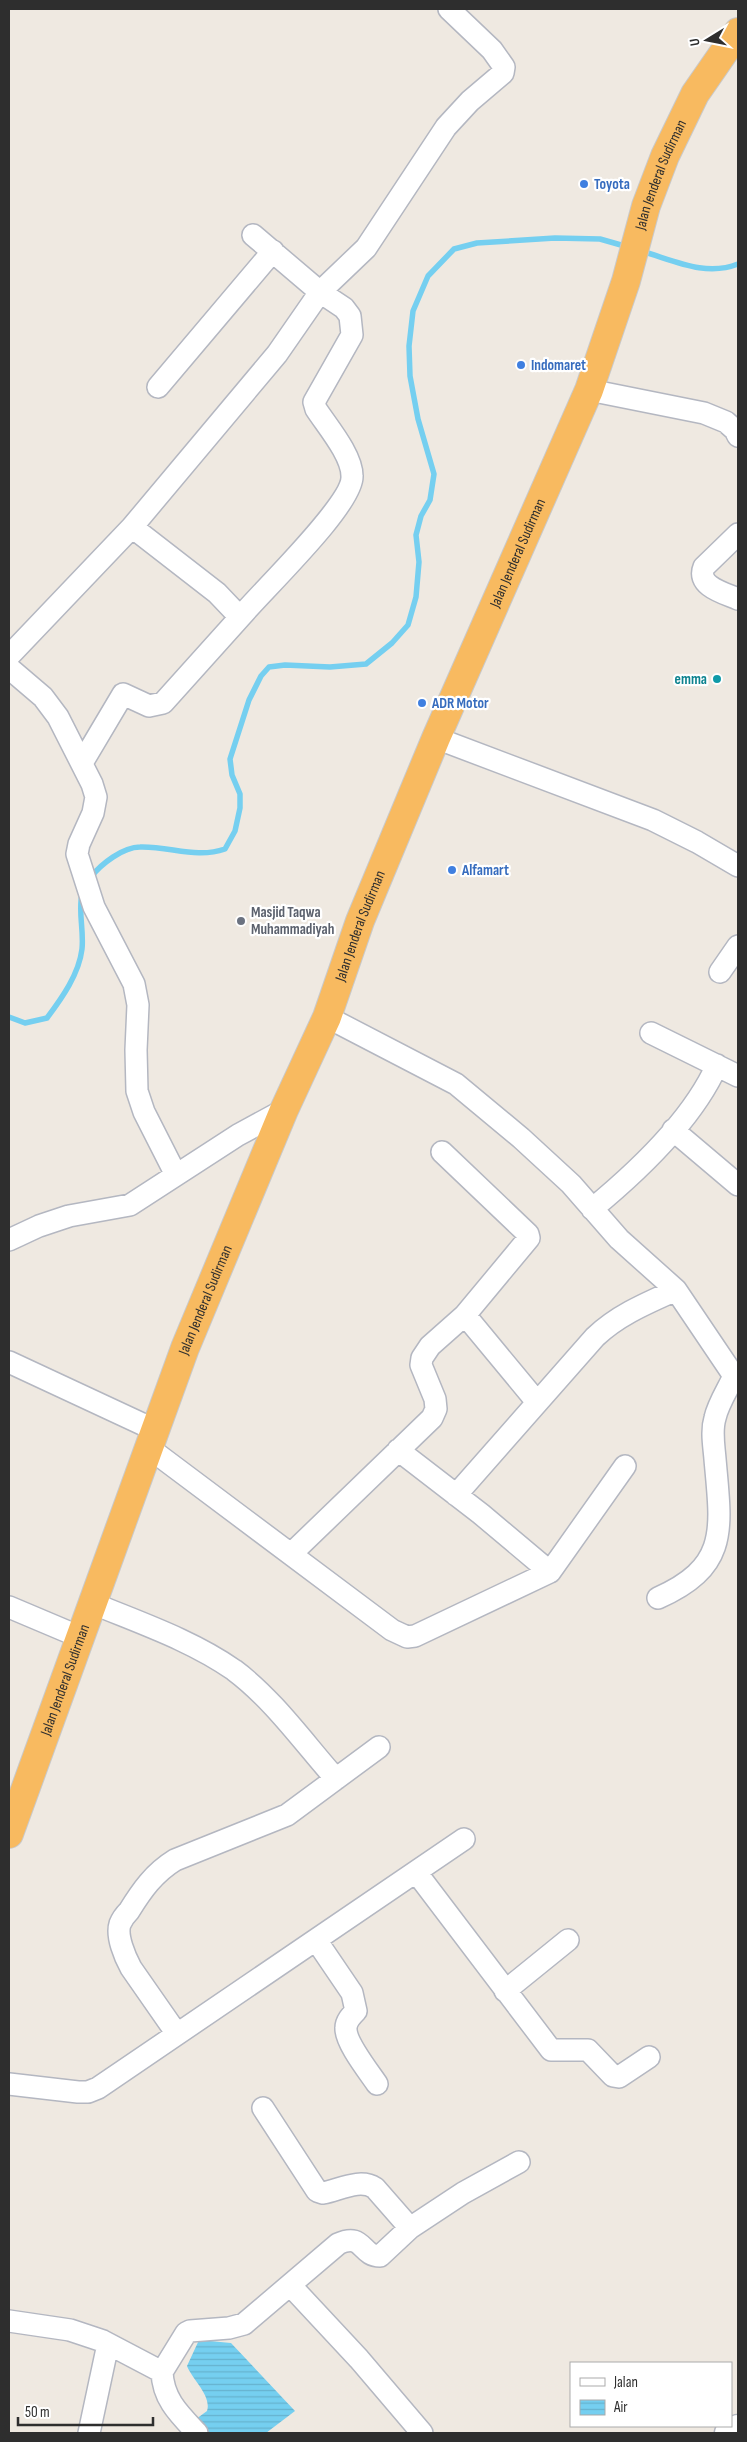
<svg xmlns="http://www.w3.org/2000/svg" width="747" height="2442" font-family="'Sofia Sans Condensed',sans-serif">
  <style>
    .water { fill: url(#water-rules) }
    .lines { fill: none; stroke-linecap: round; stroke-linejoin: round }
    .stream { stroke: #75cff0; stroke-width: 5.5 }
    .minor-casing { stroke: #b4b7c1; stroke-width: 24 }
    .tertiary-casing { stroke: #b4b7c1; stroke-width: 29 }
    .trunk-casing { stroke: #c9c9c9; stroke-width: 30 }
    .minor { stroke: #fff; stroke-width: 21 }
    .tertiary { stroke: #fff; stroke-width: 26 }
    .trunk { stroke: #f8ba60; stroke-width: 28 }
    .shop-dot { fill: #3f7fe0; stroke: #fff; stroke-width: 2 }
    .culture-dot { fill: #0f9aa8; stroke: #fff; stroke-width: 2 }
    .worship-dot { fill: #6b7280; stroke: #fff; stroke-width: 2 }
    .labels { text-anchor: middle; stroke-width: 4.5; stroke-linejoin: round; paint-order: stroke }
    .street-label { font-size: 15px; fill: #2e2e2e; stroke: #fff }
    .shop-label { font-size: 15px; font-weight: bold; fill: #366cbe; stroke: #fff; text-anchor: start }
    .culture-label { font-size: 15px; font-weight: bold; fill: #0d838f; stroke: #fff; text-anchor: end }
    .worship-label { font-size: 15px; font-weight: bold; fill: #5b616d; stroke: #fff; text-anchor: start }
  </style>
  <defs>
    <pattern id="water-rules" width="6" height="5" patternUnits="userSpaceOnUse" patternTransform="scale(1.25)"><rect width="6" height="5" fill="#75cff0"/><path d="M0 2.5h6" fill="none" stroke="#66b2ce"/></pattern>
  </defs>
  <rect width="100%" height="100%" fill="#efe9e1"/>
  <path class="water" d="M199,2340L231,2343L295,2411L266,2433H202L192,2422L207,2411C212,2396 192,2379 187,2366Z"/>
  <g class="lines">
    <path class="stream" d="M641,251C673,260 705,277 738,264
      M91,877C101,864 123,847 140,847C170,846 196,859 225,849L235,831L240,808V794L232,775L230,759L249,700L261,676L269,667L285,665L330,667L366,664L392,643L408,625L416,597L419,562L416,535L421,516L430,500L434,474L418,419L410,376L409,346L413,311L428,276L454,249L477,243L555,238L600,239L628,247
      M9,1017L25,1023L47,1018C62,998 79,974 82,949C84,930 78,912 82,894"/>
    <defs>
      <path id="minor" d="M158,387L273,251
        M589,390L704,413L726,422L735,430L738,436
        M132,527L217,593L237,614H243C264,589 354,503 352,476C352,455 327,426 316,409L314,402L352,335L350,316L344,308L320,292L253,235
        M738,534L704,567C696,586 724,593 738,599
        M9,656L132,527L277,354L320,292L366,248L446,127L470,101L503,73L504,67L492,50L449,9
        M9,668L43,697L58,717L92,784L96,797L93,813L79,844L77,854L94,907L134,984L138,1005L136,1050L137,1091L144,1112L176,1175
        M436,738L653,820L697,842L738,866
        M82,763L123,694L149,706L163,703L243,614
        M720,972L738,946
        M327,1017L456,1084L521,1138L571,1184L619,1239L676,1290L734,1376
        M651,1033L738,1076
        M673,1130L738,1185
        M592,1209C637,1172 693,1119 717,1065
        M9,1240L39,1226L69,1216L130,1205L238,1135L284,1110
        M465,1315L537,1402
        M9,1362L155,1430
        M149,1448L392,1630L407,1637L415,1636L550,1572L625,1466
        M398,1450L481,1514L550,1572
        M456,1495L595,1337C618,1315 647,1303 676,1290
        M291,1554L432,1418L436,1409L435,1399L421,1365L422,1358L430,1346L465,1315L529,1238L528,1234L442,1152
        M658,1598C730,1566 721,1528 715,1459C714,1446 711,1431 715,1418C718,1404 728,1389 734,1376L738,1373
        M92,1603C140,1623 191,1640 234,1670C273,1699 304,1743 336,1779
        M9,1607L80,1637
        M416,1872L551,2050H588L613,2076L619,2077L649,2057
        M316,1940L352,1993L356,2011C351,2016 346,2021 346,2028C345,2042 369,2072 377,2084
        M505,1991L568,1940
        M177,2034L131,1968C125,1957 116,1936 120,1924C122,1919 126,1914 129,1911C142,1890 154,1873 175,1860L287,1815L379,1747
        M9,2084L78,2092H88L98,2088L464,1839
        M263,2108L317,2191L323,2193C339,2190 360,2178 375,2188L410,2228
        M291,2286L359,2359L422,2433
        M9,2321L70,2330L103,2341L162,2372L186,2333L190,2331L229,2328L244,2324L338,2244C364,2232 360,2256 380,2256L410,2228L463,2193L519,2162
        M162,2372C163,2399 179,2414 197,2433
        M89,2433L108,2344"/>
      <path id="tertiary" d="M728,2433L738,2428"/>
      <g id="trunk">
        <path id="s1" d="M9,1834L185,1348L284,1110L327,1017L360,921L436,738L589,390L626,281L646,206L665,156L695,94L738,32"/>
      </g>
    </defs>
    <use href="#minor" class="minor-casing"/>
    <use href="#tertiary" class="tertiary-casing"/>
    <use href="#trunk" class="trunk-casing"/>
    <use href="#minor" class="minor"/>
    <use href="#tertiary" class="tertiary"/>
    <use href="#trunk" class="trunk"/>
  </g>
  <g class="shop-dot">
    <circle cx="584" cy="184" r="5"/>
    <circle cx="521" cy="365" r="5"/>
    <circle cx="422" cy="703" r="5"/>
    <circle cx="452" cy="870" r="5"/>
  </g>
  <circle class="culture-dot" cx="717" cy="679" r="5"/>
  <circle class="worship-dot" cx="241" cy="921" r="5"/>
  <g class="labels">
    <g class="street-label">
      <text dy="5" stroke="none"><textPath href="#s1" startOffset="1784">Jalan Jenderal Sudirman</textPath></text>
      <text dy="5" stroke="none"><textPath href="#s1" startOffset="1379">Jalan Jenderal Sudirman</textPath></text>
      <text dy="5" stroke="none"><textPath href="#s1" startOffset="974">Jalan Jenderal Sudirman</textPath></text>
      <text dy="5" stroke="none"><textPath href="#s1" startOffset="569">Jalan Jenderal Sudirman</textPath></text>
      <text dy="5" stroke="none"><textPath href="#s1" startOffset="164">Jalan Jenderal Sudirman</textPath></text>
    </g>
    <g class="shop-label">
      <text x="594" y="189">Toyota</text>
      <text x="531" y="370">Indomaret</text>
      <text x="432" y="708">ADR Motor</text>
      <text x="462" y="875">Alfamart</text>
    </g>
    <g class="culture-label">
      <text x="707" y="684">emma</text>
    </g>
    <g class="worship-label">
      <text x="251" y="917">Masjid Taqwa<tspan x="251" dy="17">Muhammadiyah</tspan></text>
    </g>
  </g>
  <rect width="747" height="2442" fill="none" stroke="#2e2e2e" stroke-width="20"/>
  <rect x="570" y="2362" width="162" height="65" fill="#ffffff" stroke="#ababab"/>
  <rect x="580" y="2378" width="25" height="8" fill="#ffffff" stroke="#ababab"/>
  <text x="614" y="2387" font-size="15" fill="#2e2e2e">Jalan</text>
  <rect x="580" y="2400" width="25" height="15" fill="url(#water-rules)" stroke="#ababab"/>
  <text x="614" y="2412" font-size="15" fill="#2e2e2e">Air</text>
  <g transform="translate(707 40) rotate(260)" stroke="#ffffff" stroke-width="4" paint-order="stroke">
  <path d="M0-4L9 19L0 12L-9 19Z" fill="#2e2e2e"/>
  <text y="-8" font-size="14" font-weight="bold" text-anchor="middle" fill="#2e2e2e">U</text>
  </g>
  <path d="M18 2417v8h135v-8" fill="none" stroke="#2e2e2e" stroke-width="2.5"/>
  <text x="25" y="2417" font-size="15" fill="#2e2e2e" stroke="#ffffff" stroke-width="4" paint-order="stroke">50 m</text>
</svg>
